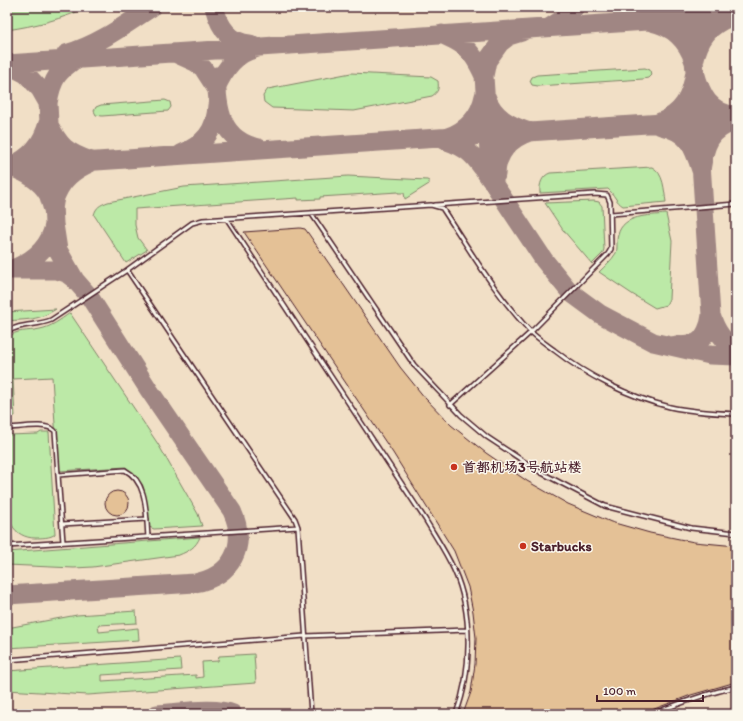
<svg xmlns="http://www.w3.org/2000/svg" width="743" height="721" font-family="Itim,'LXGW WenKai TC',sans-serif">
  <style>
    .built { fill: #f1dfc6 }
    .green { fill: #bce9a7; stroke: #838469 }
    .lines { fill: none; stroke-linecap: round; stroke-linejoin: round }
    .taxiway { stroke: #a08683; stroke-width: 19 }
    .building { fill: #e4c196; stroke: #4a1f2b }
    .lane-casing { stroke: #4a1f2b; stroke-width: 6 }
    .lane { stroke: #fbf7ec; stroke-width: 3 }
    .poi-dot { fill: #c8321e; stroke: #fbf7ec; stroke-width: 1.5 }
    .labels { text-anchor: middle; stroke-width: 3; stroke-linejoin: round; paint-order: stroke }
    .poi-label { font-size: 14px; font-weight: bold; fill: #4a1f2b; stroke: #fbf7ec; text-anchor: start }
  </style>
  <rect width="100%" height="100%" fill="#f6ecdb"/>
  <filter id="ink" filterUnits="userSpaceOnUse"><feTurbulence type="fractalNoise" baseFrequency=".025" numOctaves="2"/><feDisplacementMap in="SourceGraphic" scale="8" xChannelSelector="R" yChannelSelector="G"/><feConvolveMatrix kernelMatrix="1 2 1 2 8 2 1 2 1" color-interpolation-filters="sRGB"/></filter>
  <g filter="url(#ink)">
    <path class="built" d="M7,7H736V714H7Z"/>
    <path class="green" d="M7,7H88C63,19 34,26 7,30Z
      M645,68L650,70L651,75L648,78L643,79L538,86L532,85L530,81L532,77L537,75Z
      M351,73L431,77L438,81C439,89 438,92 432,96L354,111L272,108L264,102L263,96L268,89Z
      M165,100L170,102L171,107L168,111L102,116L96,115L94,111L96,107L101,105Z
      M652,167C664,173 664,190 666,202L623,206C616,202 614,194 608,189L540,193C539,184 542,176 550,173Z
      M348,176L427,180L429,181V184L405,199L404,193H398V192L320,197V199L298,200V198L135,209V225L138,238L147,250L126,263L94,215C96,207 100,205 108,202L184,187Z
      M594,201L599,202L602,206L604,249L603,253L592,264L563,230L545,203Z
      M666,214L672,241L669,299L666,305L655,308L632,294L599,272C604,267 612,260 616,253C618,249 616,240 618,235C623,214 649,216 666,214Z
      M56,309C38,321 28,319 7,321V312Z
      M70,313L158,444L198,514L202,526L154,529L149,527L145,495L126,467L58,471L52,377L13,379L15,416L7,417V338C17,329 27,332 40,329C51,327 60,320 70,313Z
      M41,432H49L55,534C51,538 41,538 35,538C25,538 16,533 12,525C4,510 7,454 7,435L38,434Z
      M200,537C196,547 189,551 179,555L93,567L74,568L7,565V552Z
      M136,611L137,623L98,625L99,632L138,628L139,640L7,648V628L77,615Z
      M254,654L256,683L88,695L7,690V671L180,659L181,670L102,675V681L196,675V678L203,677L202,662L218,661L219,656Z"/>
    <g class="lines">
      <path class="taxiway" d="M214,7C219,26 229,43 250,44
        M651,22C672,26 688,41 694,62C699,39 708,26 731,17
        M550,27L569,15L575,7
        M522,32L509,36L500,43L487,61L484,76L490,168L495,186L499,192L544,260L570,292L600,314L653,342L710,355L736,356
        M442,34C448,38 454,39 459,43C472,51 478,63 484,76
        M175,53L195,62L203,68L216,88C224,70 236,53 255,49
        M66,54C98,45 125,25 152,7
        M7,64L26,74L40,89L48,103L54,224L58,250L75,280L89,296L149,390L232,511C248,546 232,576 195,583L7,595
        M7,64L736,15
        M216,76C218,110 220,140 259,148
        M486,96C493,117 510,126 530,132C510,138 496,154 496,175
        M48,103C52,78 58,71 79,57
        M658,123C683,114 691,97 695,72C701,95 709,112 736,116
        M661,126C688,132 693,145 701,170C705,144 709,130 736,121
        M448,137C467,130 480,116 484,96
        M444,140C471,149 475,157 491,180
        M181,154C204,144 216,131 217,105
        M11,166C31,157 42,144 48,123C60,147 66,152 91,161
        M7,167L736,118
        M11,167C26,173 40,180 48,194C50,198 51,205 53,209C54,204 54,198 57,193C63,179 76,169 90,163
        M15,268C34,260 50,247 54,225
        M7,270H57L66,273L74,279
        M711,315C715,328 723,342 736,348
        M676,345C682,344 690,345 696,343C706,338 710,324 711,315L695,72L691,25L686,7
        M157,714C178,713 215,706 233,714"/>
    </g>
    <path class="building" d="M300,228L305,229L308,233L400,367L425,398L451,425L486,453L527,481L568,504L611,522L650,533L694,542L736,546V682L691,695L641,714H463L471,692L475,664L476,638L473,612L468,587L454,551L393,453L244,232Z
      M105 503a12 12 0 1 1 24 0a12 12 0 1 1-24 0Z"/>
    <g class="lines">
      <defs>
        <path id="lane" d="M435,205L595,194L607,195L610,202L611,249L608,254L531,332L450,405
          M311,213L414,365L461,415L487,437L540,472L605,506L691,528L736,533
          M611,214L736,204
          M227,219L425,519C435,536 446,552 454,570C473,612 472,672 456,714
          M7,332C20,323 37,326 51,320L127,270
          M7,428C19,428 46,422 55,431L58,475
          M7,512L10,546
          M62,524L147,519
          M63,542L58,475L125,470C148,482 146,514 148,537
          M7,546L298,527
          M7,660L305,636L467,630
          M311,714L298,527L295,519L127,270L192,223L203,220L431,205L442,208C470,250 495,294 530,331C537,338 546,344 554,350C587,376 629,397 670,407C692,412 714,413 736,414
          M652,714C680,703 707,693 736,687"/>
      </defs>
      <use href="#lane" class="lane-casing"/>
      <use href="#lane" class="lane"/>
    </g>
  </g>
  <g class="poi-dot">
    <circle cx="454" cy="467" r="4"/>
    <circle cx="523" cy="546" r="4"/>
  </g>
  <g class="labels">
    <g class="poi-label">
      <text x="462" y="472">首都机场3号航站楼</text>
      <text x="531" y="551">Starbucks</text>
    </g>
  </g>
  <rect width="743" height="721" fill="none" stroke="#fbf7ec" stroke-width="24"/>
  <rect x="12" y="12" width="719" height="697" fill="none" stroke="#4a1f2b" stroke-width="1.5" filter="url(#ink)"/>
  <path d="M597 695v6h106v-6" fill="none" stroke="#4a1f2b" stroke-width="2"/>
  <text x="603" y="695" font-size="12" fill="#4a1f2b" stroke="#fbf7ec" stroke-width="3" paint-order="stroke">100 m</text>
</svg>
